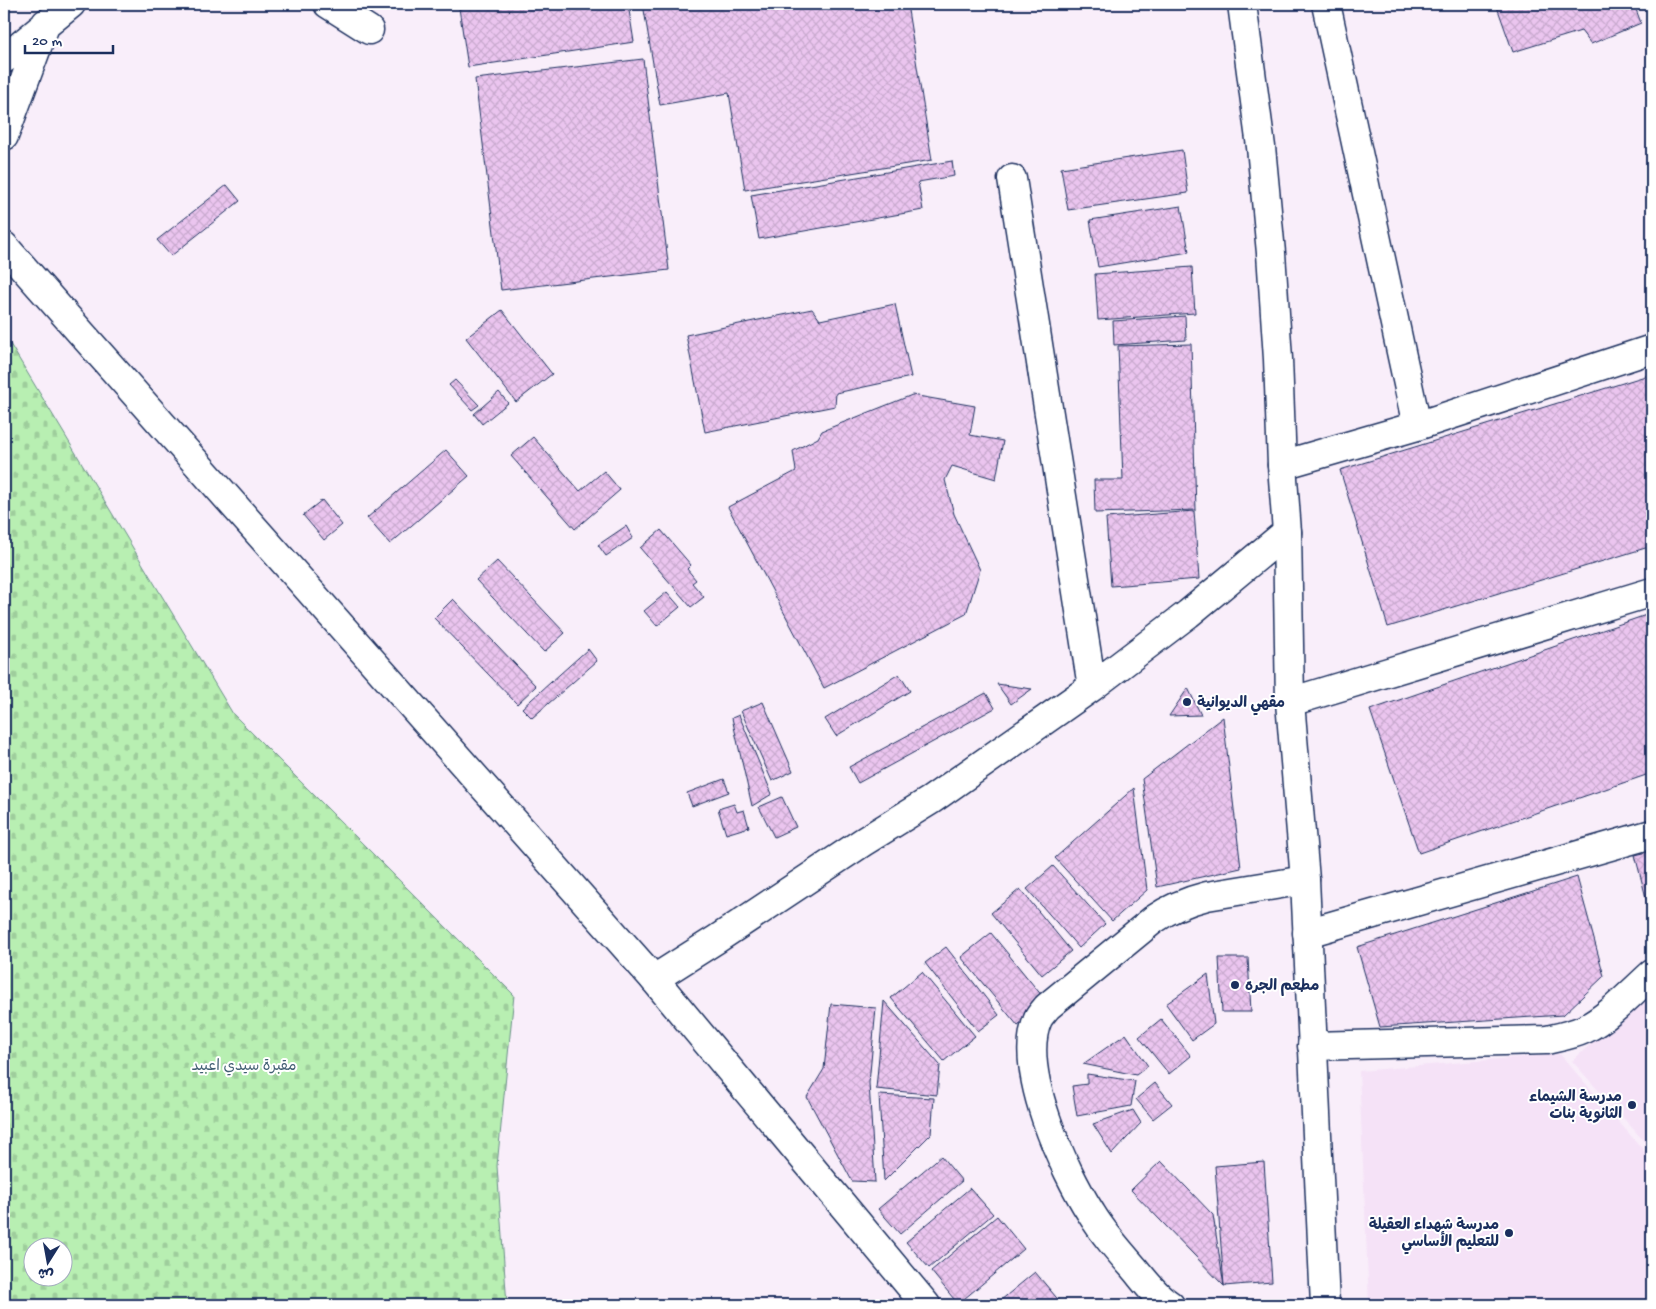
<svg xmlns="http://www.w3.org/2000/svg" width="1656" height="1309" font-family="'Gochi Hand','Playpen Sans Arabic',sans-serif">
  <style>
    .built { fill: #f5e2f7 }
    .cemetery { fill: url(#cemetery-stones); stroke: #6a8f88; fill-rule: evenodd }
    .building { fill: url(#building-cross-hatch); stroke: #1b2f5e }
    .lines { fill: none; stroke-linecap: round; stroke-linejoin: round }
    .minor-casing { stroke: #1b2f5e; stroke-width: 31 }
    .major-casing { stroke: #1b2f5e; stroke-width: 31 }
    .minor { stroke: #fff; stroke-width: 28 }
    .major { stroke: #fff; stroke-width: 28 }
    .poi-dot { fill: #1b2f5e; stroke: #fff; stroke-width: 2 }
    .labels { text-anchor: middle; stroke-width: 4; stroke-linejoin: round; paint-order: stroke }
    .poi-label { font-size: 15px; font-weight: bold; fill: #1b2f5e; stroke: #fff; text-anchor: start }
    .park-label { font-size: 15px; fill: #425f73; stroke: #fff }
  </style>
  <defs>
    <pattern id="cemetery-stones" width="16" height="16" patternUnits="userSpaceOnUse" patternTransform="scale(1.25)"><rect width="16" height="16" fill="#b8efb2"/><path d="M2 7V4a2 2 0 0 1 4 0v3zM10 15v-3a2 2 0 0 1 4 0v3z" fill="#9ecd9c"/></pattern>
    <pattern id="building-cross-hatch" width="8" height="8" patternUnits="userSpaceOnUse" patternTransform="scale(1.25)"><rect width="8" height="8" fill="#ebc5ef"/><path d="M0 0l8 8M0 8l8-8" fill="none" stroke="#c9aacf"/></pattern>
  </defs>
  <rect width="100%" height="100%" fill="#f9eefa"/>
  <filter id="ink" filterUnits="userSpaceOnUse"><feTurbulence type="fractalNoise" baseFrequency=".02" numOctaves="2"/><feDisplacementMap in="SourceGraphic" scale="10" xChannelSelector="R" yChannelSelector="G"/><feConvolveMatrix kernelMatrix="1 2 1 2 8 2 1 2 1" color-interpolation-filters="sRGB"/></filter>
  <g filter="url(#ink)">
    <path class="built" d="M1652,989V1150L1572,1061Z
      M1560,1054L1652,1160V1305H1369L1359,1071Z"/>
    <path class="cemetery" d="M4,334L233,714L514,995L497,1166L507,1305H4ZM32,1246H62V1276H32Z"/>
    <path class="building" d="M488,4H628L634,42L468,67L459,8Z
      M643,4H907L932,160L745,190L729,93L660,105Z
      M1496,4H1634L1641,23L1591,44L1581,31L1513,52Z
      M643,59L669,270L501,290L475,79Z
      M1182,150L1188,193L1068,210L1061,168Z
      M952,161L954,176L918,182L923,210L759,239L751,195Z
      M227,185L240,201L171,256L157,240Z
      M1181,206L1189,252L1098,267L1090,220Z
      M1192,267L1195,313L1098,320L1095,274Z
      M895,304L911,377L836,393L835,406L705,432L686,335L812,309L820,320Z
      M502,310L552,374L516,402L466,338Z
      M1185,316L1186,340L1114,345L1113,321Z
      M1191,344L1196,510L1095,513L1094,480H1123L1118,346Z
      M1652,374V546L1388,627L1340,470Z
      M455,380L479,405L472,410L449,385Z
      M499,392L508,403L482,424L474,414Z
      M912,395L975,406L970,435L1003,441L996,479L952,466L945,480L954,514L980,570L966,614L824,688L728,507L796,471L793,451L818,438L822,431Z
      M533,437L580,491L604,471L620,490L575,529L511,456Z
      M446,450L469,476L390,544L367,518Z
      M322,500L342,525L324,540L303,515Z
      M1194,511L1199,579L1111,586L1106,518Z
      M626,526L633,538L606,556L598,545Z
      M661,530L691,565L687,569L696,580L692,583L704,597L691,607L640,548Z
      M497,561L565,633L544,652L476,580Z
      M667,592L680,607L657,626L644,611Z
      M453,599L536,686L517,704L434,618Z
      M1652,613V773L1419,853L1370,710Z
      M588,649L597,661L532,718L522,708Z
      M899,674L910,691L836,736L825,719Z
      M997,684L1032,689L1011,704Z
      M1188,688L1201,715L1169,716Z
      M986,693L995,708L858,783L849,767Z
      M763,702L793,771L772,781L741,711Z
      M739,715L772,794L752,806L732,718Z
      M1223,717L1241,868L1157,887L1142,779Z
      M724,779L729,792L692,806L687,793Z
      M1134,788L1147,890L1112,921L1055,858Z
      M782,797L796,827L774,837L759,807Z
      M734,804L737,812L744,810L749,827L726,834L718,809Z
      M1652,851V921L1635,855Z
      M1053,866L1105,924L1079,948L1027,889Z
      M1577,877L1604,976L1563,1015L1380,1027L1357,947Z
      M1020,889L1071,951L1042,975L991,913Z
      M991,933L1047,1002L1018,1026L961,957Z
      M946,947L999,1015L978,1031L925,963Z
      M1219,958H1248L1251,1012H1222Z
      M922,972L975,1036L944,1061L891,998Z
      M1208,974L1214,1024L1192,1040L1166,1004Z
      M884,1001L940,1065L937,1095L876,1089Z
      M831,1004L876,1008L869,1083L875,1182L852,1181L807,1097L824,1069Z
      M1161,1019L1191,1056L1169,1074L1139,1037Z
      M1126,1034L1148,1066L1136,1075L1083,1064Z
      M1087,1074L1135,1081L1131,1106L1077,1116L1072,1086L1087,1084Z
      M1155,1083L1172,1104L1153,1119L1136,1099Z
      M879,1095L934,1098L931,1134L884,1181Z
      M1133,1110L1141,1123L1112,1154L1093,1124Z
      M941,1156L962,1181L900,1234L878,1209Z
      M1161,1161L1213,1215L1224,1286L1131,1190Z
      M1264,1162L1272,1282L1224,1286L1215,1166Z
      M970,1188L993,1214L929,1268L906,1242Z
      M997,1216L1024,1249L958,1304L931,1271Z
      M1035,1272L1061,1303L1059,1305H995Z"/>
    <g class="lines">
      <defs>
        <path id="minor" d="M328,4L369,30
          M1326,4L1417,426
          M1012,179L1092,687
          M1282,465L1417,426L1652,349
          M1290,702L1652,592
          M1307,933L1652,834
          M654,979L717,939L863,842L931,800L1092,687L1188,614L1287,532
          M1312,1046L1546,1040C1560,1037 1572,1035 1585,1029C1608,1018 1633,991 1652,974
          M1170,1305C1155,1296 1145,1281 1133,1267C1118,1250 1103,1233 1091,1213C1064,1171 1016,1068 1038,1019C1040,1015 1044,1011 1047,1007L1153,920C1170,908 1187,901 1207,896L1305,880"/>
        <path id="major" d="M1242,4L1261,147L1271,253L1278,359L1282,465L1287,532L1290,702L1305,880L1325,1305
          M4,59L71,4
          M4,136L46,23
          M4,246L654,979L926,1305"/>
      </defs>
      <use href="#minor" class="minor-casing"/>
      <use href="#major" class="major-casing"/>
      <use href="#minor" class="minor"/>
      <use href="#major" class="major"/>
    </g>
  </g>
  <g class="poi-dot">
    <circle cx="1187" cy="702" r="5"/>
    <circle cx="1235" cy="985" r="5"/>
    <circle cx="1632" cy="1105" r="5"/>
    <circle cx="1509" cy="1233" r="5"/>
  </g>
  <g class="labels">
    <g class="poi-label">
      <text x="1197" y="707">مقهي الديوانية</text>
      <text x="1245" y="990">مطعم الجره</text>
      <text x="1622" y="1101" text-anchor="end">مدرسة الشيماء<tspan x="1622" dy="17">الثانوية بنات</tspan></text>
      <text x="1499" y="1229" text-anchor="end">مدرسة شهداء العقيلة<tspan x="1499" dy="17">للتعليم الأساسي</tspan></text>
    </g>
    <g class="park-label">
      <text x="244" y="1070">مقبرة سيدي اعبيد</text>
    </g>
  </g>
  <rect width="1656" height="1309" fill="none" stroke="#fff" stroke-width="20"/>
  <rect x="10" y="10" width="1636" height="1289" fill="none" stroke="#1b2f5e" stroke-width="2" filter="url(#ink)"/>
  <g transform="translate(48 1262) rotate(191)"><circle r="24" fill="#ffffff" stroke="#a4acbf"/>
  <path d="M0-4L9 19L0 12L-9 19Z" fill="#1b2f5e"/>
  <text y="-8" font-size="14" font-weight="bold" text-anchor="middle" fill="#1b2f5e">ش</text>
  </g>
  <path d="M25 45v8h88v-8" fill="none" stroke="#1b2f5e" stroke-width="2.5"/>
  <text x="32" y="45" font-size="15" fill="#1b2f5e" stroke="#ffffff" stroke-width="4" paint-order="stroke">20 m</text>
</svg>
